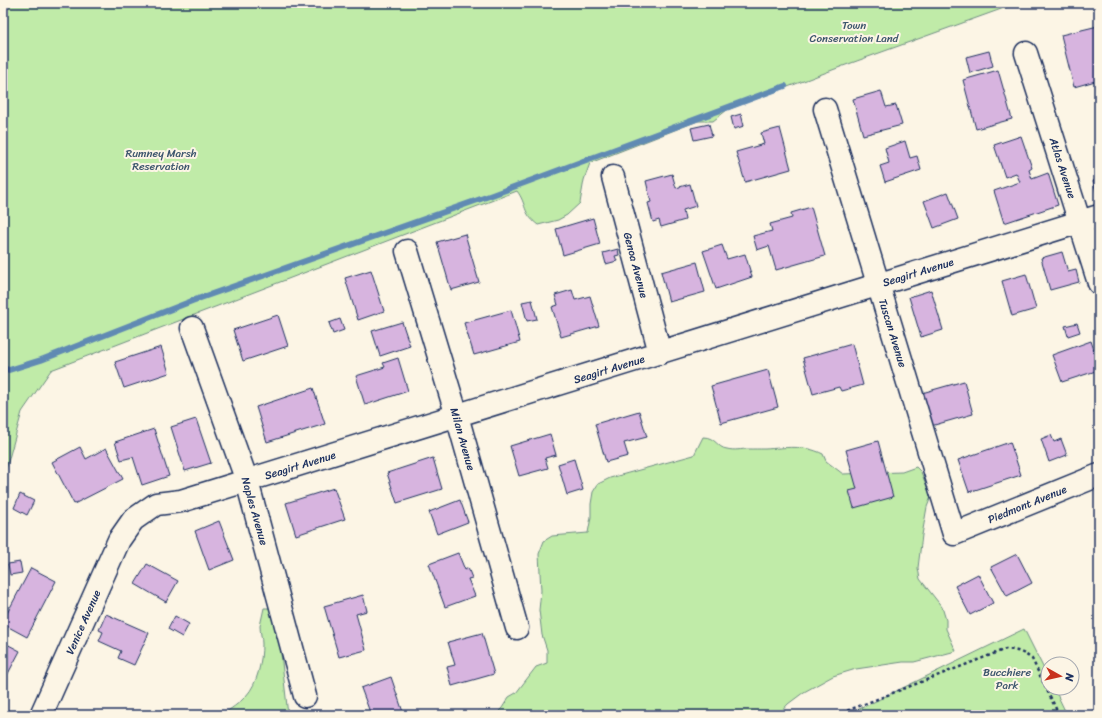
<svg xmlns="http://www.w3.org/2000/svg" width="1102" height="718" font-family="Sriracha,sans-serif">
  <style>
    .green { fill: #c0eba8; stroke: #6e8d83 }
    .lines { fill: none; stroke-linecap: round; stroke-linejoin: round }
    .stream { stroke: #608ab3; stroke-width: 6 }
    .building { fill: #d7b4df; stroke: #1b2f5e }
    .minor-casing { stroke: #1b2f5e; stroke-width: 25 }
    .path { stroke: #1b2f5e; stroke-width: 2.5; stroke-dasharray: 3 3; stroke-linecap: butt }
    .minor { stroke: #fcf5e5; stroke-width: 22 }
    .labels { text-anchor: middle; stroke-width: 4; stroke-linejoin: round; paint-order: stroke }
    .park-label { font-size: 11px; fill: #3c556d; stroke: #fcf5e5 }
    .street-label { font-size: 11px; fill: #1b2f5e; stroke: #fcf5e5 }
  </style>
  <rect width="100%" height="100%" fill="#fcf5e5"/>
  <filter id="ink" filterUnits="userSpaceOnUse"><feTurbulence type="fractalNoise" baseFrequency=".025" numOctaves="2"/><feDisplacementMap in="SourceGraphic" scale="8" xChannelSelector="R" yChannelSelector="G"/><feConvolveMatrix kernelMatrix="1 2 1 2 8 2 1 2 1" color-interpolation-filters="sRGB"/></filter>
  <g filter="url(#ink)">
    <path class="green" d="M3,3H1018L843,66L727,110L713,121H698L590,163L584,180L580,203L567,215L558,220L538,225C522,213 527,204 517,191L51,370L22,412L3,480L4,487L3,492Z
      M703,437C716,437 717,448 727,449C735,451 741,449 749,449C754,449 759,449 765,449C785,448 803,444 823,454L826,461L843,474L902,472L916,467L921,472L931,497L927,507L922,535L918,568L920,579L942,607L946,620V629L956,651L914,662H903L856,669L833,676L804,692L788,704L778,715H487L496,714L502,708L509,697L516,693L536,667L547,663V650L542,635L539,610L541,591L539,554L544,541L552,536L588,533L591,517V504L593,492L598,484L610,478L694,455Z
      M264,608H271L280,645L288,715H222C230,709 239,704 246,696C258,683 262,661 262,644C262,638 260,632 260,626C261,620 263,614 264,608Z
      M1024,629L1048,677V688H1054L1067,715H847Z"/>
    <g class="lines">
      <path class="stream" d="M3,368L9,370L41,360L192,301L492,195L785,86"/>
    </g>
    <path class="building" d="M1098,26L1099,80L1074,87L1061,35Z
      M989,51L993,66L970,73L966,57Z
      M998,70L1012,119L976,129L963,80Z
      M881,91L886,107L896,105L902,125L863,135L853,99Z
      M741,114L744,126L734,129L731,117Z
      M709,124L712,136L694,140L691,128Z
      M780,128L791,169L745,182L736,152L764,144L761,133Z
      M1021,136L1032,168L1029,170L1032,179L1048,173L1058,205L1004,223L994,191L1020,182L1016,173L1005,177L994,145Z
      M905,141L910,158L917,156L921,170L885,182L880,166L889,163L885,148Z
      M672,174L676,188L690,184L696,206L683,210L685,220L661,227L659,220L653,222L648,203L651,202L646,181Z
      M1099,179V201L1093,181Z
      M948,192L958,219L934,228L924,201Z
      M811,207L825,256L776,270L769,246L757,250L753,236L772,231L770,224L792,218L791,213Z
      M593,218L600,244L563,255L556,229Z
      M465,234L479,282L451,290L437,242Z
      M722,245L727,259L745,254L752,277L716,289L703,251Z
      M618,249L619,255L615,256L617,261L606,264L603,253Z
      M1062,252L1068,272L1076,270L1079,282L1050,290L1041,258Z
      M697,262L705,292L669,302L661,272Z
      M371,270L384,311L358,320L345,278Z
      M1026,274L1036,309L1012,316L1002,281Z
      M572,290L575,300L590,296L599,326L561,337L552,307L558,305L555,295Z
      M931,290L943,330L921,337L909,297Z
      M532,300L537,319L527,321L522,302Z
      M511,310L520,342L474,355L464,323Z
      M278,315L288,346L243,361L233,330Z
      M340,319L344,330L333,334L329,323Z
      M402,322L410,346L380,356L372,331Z
      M1077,323L1080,332L1068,336L1065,326Z
      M1091,341L1099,365V370L1062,382L1052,355Z
      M852,344L863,385L841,391L839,387L813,394L803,358Z
      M161,347L169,373L124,388L115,362Z
      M398,358L408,391L365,405L356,376L385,367L383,363Z
      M768,370L778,407L721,423L711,386Z
      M964,381L973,414L931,426L922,393Z
      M313,388L325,424L267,442L256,407Z
      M1099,408V426L1094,409Z
      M639,411L647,437L624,443L628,456L606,462L595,424Z
      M196,419L211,463L185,471L171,427Z
      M154,429L169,476L142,485L133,457L121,460L115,442Z
      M550,434L556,455L545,458L548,468L519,476L510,446Z
      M1051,435L1054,442L1061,439L1067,455L1049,462L1041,439Z
      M878,441L893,497L854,508L849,491L857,489L846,450Z
      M1010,442L1021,475L969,492L958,460Z
      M80,447L86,459L106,448L123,479L74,504L52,462Z
      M433,458L442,489L397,503L387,473Z
      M574,459L583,490L567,495L558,464Z
      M334,488L345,519L296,535L286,503Z
      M20,494L34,501L27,515L14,508Z
      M460,500L468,522L437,534L429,512Z
      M219,521L234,560L209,570L195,531Z
      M458,553L465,570L468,568L472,578L468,579L475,596L445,607L429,564Z
      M1017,554L1032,583L1007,596L991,567Z
      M20,562L22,573L10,575L8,564Z
      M147,564L178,581L166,602L135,584Z
      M31,568L56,581L27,637L3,624V621Z
      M978,574L993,603L970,615L955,586Z
      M363,595L367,611L356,614L366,650L339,657L324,606Z
      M106,614L149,633L134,665L118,658L121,651L99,641L103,632L99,630Z
      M175,616L189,624L182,637L168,629Z
      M482,633L494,674L452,686L447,667L455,665L448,642Z
      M3,642L20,651L3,683Z
      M391,677L404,715H371L361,688Z"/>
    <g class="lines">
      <defs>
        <path id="minor" d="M1026,53L1099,283
          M825,109L954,534L1099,475
          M613,177L660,353
          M407,251L457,416L517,628
          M192,328L247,481L305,696
          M41,715L119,540L133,520L156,504L181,501L1099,216"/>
      </defs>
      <use href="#minor" class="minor-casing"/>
      <path class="path" d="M836,715L1006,649C1017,650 1023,652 1032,659L1059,715"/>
      <use href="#minor" class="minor"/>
    </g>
  </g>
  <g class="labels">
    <g class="park-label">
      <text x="854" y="29">Town<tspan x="854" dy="13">Conservation Land</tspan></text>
      <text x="161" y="157">Rumney Marsh<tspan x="161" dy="13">Reservation</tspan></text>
      <text x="1007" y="676">Bucchiere<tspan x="1007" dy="13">Park</tspan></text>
    </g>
    <g class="street-label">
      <text transform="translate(1063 168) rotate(72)" y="4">Atlas Avenue</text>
      <text transform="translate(636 265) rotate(75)" y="4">Genoa Avenue</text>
      <text transform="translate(918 272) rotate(-17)" y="4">Seagirt Avenue</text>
      <text transform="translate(893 333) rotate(73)" y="4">Tuscan Avenue</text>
      <text transform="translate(609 369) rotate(-17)" y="4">Seagirt Avenue</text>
      <text transform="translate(463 439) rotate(74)" y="4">Milan Avenue</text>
      <text transform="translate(300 465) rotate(-17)" y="4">Seagirt Avenue</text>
      <text transform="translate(1027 504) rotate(-22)" y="4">Piedmont Avenue</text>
      <text transform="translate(255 511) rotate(74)" y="4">Naples Avenue</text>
      <text transform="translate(83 622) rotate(-66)" y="4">Venice Avenue</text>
    </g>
  </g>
  <rect width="1102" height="718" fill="none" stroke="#fcf5e5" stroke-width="16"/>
  <rect x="8" y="8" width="1086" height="702" fill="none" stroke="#1b2f5e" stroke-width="1.5" filter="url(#ink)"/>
  <g transform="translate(1060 676) rotate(98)"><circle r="19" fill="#fcf5e5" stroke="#a2a6af"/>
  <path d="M0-3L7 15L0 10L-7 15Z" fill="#c8321e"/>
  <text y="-6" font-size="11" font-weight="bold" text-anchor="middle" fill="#1b2f5e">N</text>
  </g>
</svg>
